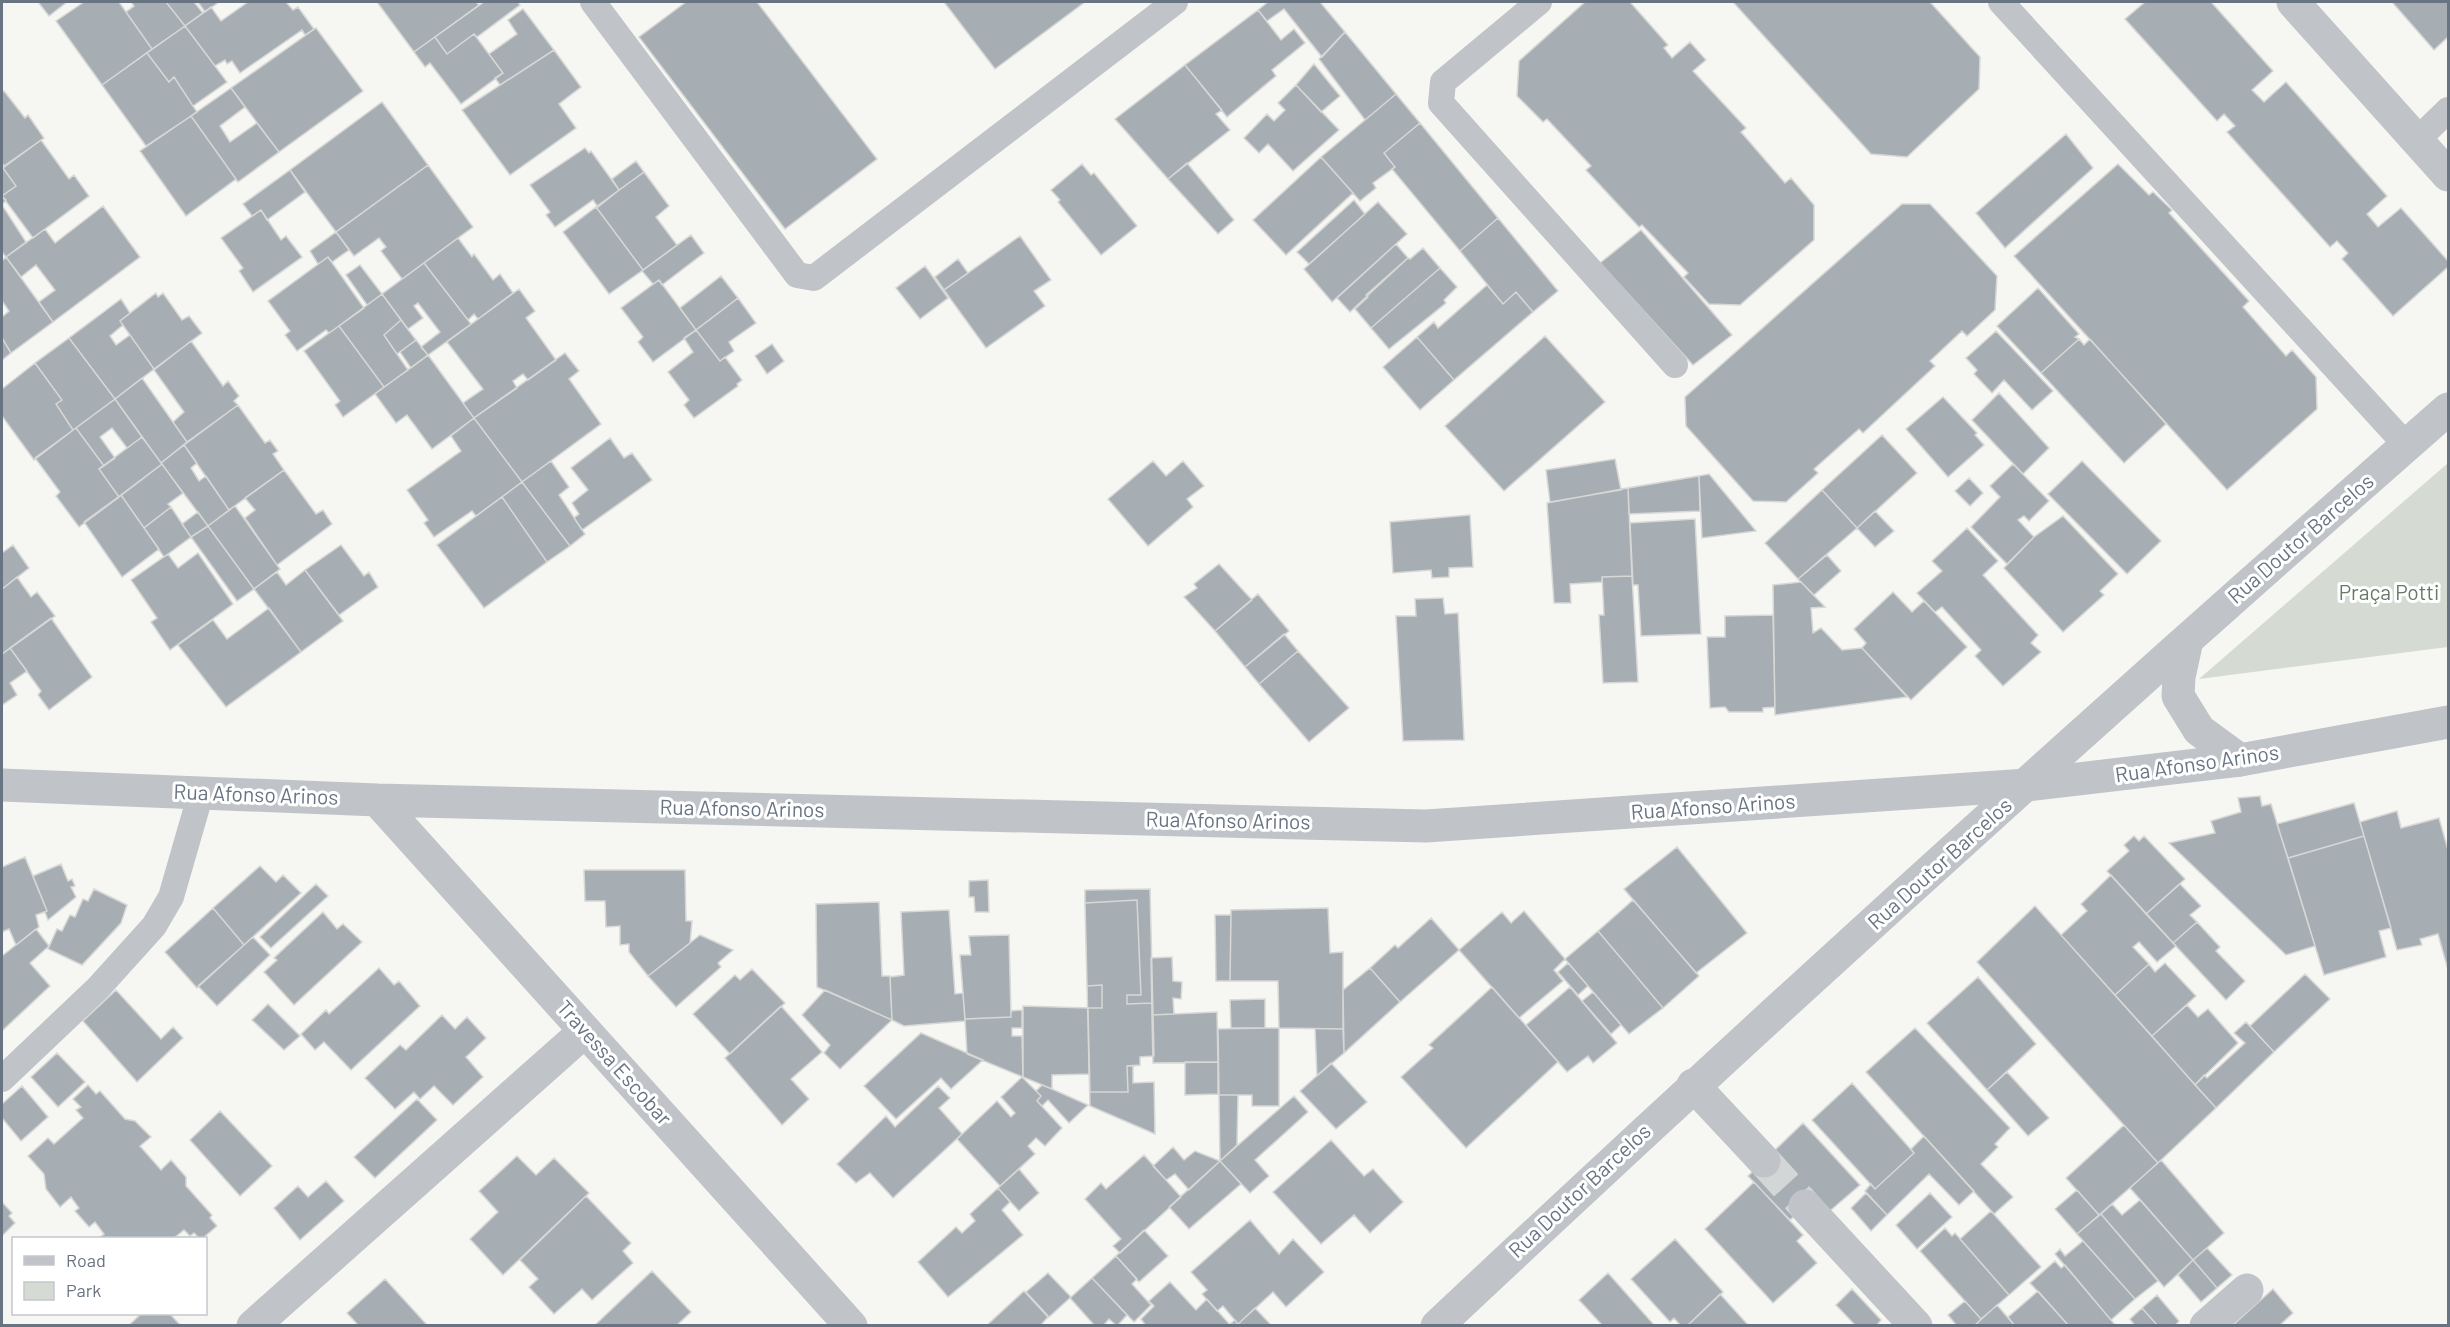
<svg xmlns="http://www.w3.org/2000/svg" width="2450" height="1327" font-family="Barlow,sans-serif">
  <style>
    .green { fill: #d5dbd3 }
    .building { fill: #a6adb3; stroke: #d7d8d6; stroke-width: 1.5 }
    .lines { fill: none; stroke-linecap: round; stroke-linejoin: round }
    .minor-tunnel { stroke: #d2d6d7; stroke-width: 33; stroke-dasharray: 33 16; stroke-linecap: butt }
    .service { stroke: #c0c3c7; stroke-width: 26 }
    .minor { stroke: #c0c3c7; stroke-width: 33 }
    .tertiary { stroke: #c0c3c7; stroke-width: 33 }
    .labels { text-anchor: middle; stroke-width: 6; stroke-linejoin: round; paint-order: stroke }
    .street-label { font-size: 21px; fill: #687482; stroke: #fff }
    .park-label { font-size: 21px; fill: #687966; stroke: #fff }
  </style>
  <rect width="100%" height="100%" fill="#f6f6f3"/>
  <path class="green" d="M2448,463V647L2199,679Z"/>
  <path class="building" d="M38,2H67L49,16Z
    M84,2H119L152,49L102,85L56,21Z
    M131,2H166L185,26L152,49L126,12L134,6Z
    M166,2H194L203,13L185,26Z
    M198,2H219L205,12Z
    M248,2H286L293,10L298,7L314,29L305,35L302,30L240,73L232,61L227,64L225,60L215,66L185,26L211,7L221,21Z
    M377,2H476L479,5L414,52Z
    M484,2H518L520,5L477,37L474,34L447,54L435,37Z
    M686,2H757L877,159L785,229L639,37Z
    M944,2H1085L995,69Z
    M1268,2H1320L1345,32L1322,57L1284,9L1267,21L1258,10Z
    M1585,2H1630L1668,45L1664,48L1672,58L1690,42L1706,60L1693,71L1746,128L1741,132L1785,183L1791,178L1814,205V240L1740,305L1709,304L1684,277L1688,273L1642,225L1639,227L1586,170L1591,166L1547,119L1543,122L1517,96L1519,61Z
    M1733,2H1930L1980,57L1979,89L1907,157L1871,154Z
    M2145,2H2211L2273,71L2252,90L2264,102L2286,82L2387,196L2367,214L2378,227L2401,208L2448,261V267L2393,316L2342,259L2348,253L2337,241L2330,247L2227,132L2235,126L2224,114L2217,121L2125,19Z
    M2392,2H2448V37L2434,50Z
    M523,9L554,50L500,85L495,78L503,73L489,54L517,34L508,20Z
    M1258,10L1281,40L1294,29L1305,43L1272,70L1276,76L1227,117L1185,65Z
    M185,26L227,82L193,106L174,77L169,82L147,53Z
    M316,28L363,91L279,152L231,88Z
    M1345,32L1396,94L1365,120L1319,59Z
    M474,34L503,73L461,104L430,63L425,67L414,52L435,37L447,54Z
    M554,50L581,87L559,104L576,128L510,175L462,110Z
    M147,53L169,82L174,77L197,112L146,146L102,85Z
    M1314,64L1340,96L1321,112L1296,85Z
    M1185,65L1222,110L1216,114L1230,130L1168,179L1115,119Z
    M1296,85L1339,130L1293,171L1268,144L1259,153L1244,138L1267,114L1274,121L1285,110L1278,103Z
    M231,88L245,107L220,126L230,142L257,123L279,152L238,182L191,116Z
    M4,91L25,118L28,115L44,138L4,166L2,163V92Z
    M1396,94L1420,123L1384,153L1395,167L1373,183L1376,188L1360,201L1321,157Z
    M382,102L428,165L336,232L290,170Z
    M191,116L236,179L186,216L140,151Z
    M1420,123L1498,218L1460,251L1392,169L1395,167L1384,153Z
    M2066,134L2093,168L2005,248L1976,213Z
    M41,140L69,179L74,175L89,196L33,238L2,196L16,186L3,168Z
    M585,148L589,153L591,151L619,190L598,207L593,200L555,227L546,215L550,212L530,185Z
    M1321,157L1353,193L1286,255L1253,220Z
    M636,161L644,172L619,190L612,179Z
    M1187,163L1234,220L1218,234L1168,179Z
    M1082,164L1091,175L1094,173L1137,226L1101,255L1058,202L1060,200L1051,190Z
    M2118,164L2149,195L2153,192L2172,210L2169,213L2249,301L2243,307L2286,356L2292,350L2316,377L2317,409L2227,490L2014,256Z
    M428,165L473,227L402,279L381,251L386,247L379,238L354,256L336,232Z
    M3,168L16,186L2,196L6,200L2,205L26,242L6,257L2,252V169Z
    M290,170L305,192L267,220L261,210L252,216L243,204Z
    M644,172L669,206L656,217L677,245L643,270L596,207Z
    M1354,200L1365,214L1309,264L1297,252Z
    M1378,202L1407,234L1332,302L1304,269Z
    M1902,204H1930L1997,276L1995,310L1967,336L1962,331L1930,361L1935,366L1863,433L1859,429L1814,469L1818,473L1786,502L1753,501L1686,426L1685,397Z
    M103,206L140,257L53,322L39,302L55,290L36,265L21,277L6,257L45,229L55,243Z
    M596,207L643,270L609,294L563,232Z
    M261,210L281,240L286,236L302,257L253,292L239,271L243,268L221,238Z
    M1498,218L1558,291L1533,312L1516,292L1503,304L1460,251Z
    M1641,230L1732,335L1693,365L1600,263Z
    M336,232L349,250L332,262L328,257L318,264L310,251Z
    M691,235L704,253L662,285L659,280L653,284L642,271Z
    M1020,236L1051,280L1034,291L1045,306L986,348L944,290Z
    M458,238L472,257L474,254L493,280L500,274L513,293L478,319L474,314L468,320L424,263Z
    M1396,244L1408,258L1350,312L1337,298Z
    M1423,248L1440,268L1371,328L1355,309L1368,297L1366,295L1408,258L1410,259Z
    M6,257L53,322L11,353L2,338V317L9,311L2,301V261Z
    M328,257L364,308L329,333L326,330L297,351L285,335L290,331L268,301Z
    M958,259L968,273L944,290L935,277Z
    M424,263L471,324L428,355L421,347L440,332L418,303L414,306L423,318L408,329L382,294Z
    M360,265L382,294L367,305L346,275Z
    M925,266L948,298L920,319L896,288Z
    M1440,268L1457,287L1444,300L1446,303L1389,349L1371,328Z
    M721,276L738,298L696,330L680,308Z
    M659,280L696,330L653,362L638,342L643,337L621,308Z
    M1487,285L1503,304L1516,292L1533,312L1454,380L1417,337L1434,322L1438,328Z
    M2038,288L2079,334L2075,337L2079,339L2041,373L1997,326Z
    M519,289L535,311L526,318L556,360L528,380L523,374L513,381L517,388L474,418L463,403L483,389L447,342Z
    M156,293L158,297L163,293L182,320L189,316L202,333L154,369L120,321Z
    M382,294L401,320L384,335L408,370L384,387L339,326Z
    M738,298L756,323L729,342L734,351L720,361L696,330Z
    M121,299L130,313L120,321L123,325L110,336L116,345L130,335L154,369L115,399L69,338Z
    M401,320L416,340L397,354L384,335Z
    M339,326L384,387L343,417L335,405L340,401L304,351Z
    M696,330L720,361L725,357L742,380L737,384L738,386L694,418L684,405L689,400L668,372L693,352L684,338Z
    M1996,331L2053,391L2032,410L2004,380L1992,393L1974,374L1977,370L1966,358Z
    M1545,336L1605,402L1504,491L1445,426Z
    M1417,337L1454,380L1420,410L1383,367Z
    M2,338L11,353L2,360Z
    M69,338L115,399L73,430L56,404L62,400L35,363Z
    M2079,339L2084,345L2090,339L2166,424L2124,463L2041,373Z
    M416,340L428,355L411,368L400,352Z
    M191,341L223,386L228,381L239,396L234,401L238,405L187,442L173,422L184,412L154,370Z
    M772,344L784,361L767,374L755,356Z
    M565,353L579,371L569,379L601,424L522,482L474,418Z
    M428,355L474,418L432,449L407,415L396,423L375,394Z
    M35,363L62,400L56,404L73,430L34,460L2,416V389Z
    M142,378L187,442L161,463L115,399Z
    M1999,393L2049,448L2023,474L1972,420Z
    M1943,397L1977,433L1975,435L1984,445L1948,477L1906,429Z
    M115,399L142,437L127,448L112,428L100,437L115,458L104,466L76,428Z
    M238,405L265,443L270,440L278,451L273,454L284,470L229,510L184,445Z
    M474,418L522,482L476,516L472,511L434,537L424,523L428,520L407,490L461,451L451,436Z
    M76,428L104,466L99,469L119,497L79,527L56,496L60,492L35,458Z
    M1882,435L1917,473L1857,528L1822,490Z
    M142,437L162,464L119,497L99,469Z
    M610,438L624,458L632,453L652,480L582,530L574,518L579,514L572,503L588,490L571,468Z
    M184,445L197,463L191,468L199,481L206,476L229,510L208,526L161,463Z
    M1615,459L1621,490L1550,502L1546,470Z
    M551,461L569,487L559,495L585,534L570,546L522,482Z
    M1153,461L1166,476L1183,461L1204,486L1187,499L1193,507L1148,546L1108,499Z
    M2082,461L2161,541L2127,574L2048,494Z
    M162,464L183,493L168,504L171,507L144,528L121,495Z
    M2013,464L2049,501L2029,521L2024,516L2018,520L2034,537L2007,564L1971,527L2000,497L1990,486Z
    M284,470L316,514L323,510L332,524L277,565L245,518L255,510L245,498Z
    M1709,474L1756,531L1702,538L1699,476Z
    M1699,476L1700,511L1629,514L1628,488Z
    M1969,478L1983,493L1970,506L1955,491Z
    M522,482L570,546L547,562L502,497Z
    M1628,488L1632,576L1602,577V582L1570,584L1571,603H1554L1547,503Z
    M1822,490L1857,528L1798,579L1765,543Z
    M121,495L159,549L122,577L84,522Z
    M502,497L547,562L484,608L437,545Z
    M235,506L280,569L254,589L208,526Z
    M171,507L191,537L164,557L144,528Z
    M1875,511L1894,531L1875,547L1857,528Z
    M198,512L208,526L191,537L182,524Z
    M1470,515L1473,567L1449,568V577L1432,578L1431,570L1393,573L1390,522Z
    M2063,516L2118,574L2100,591L2104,595L2063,632L2004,568L2034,537Z
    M1695,519L1701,634L1641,636L1638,585H1633L1630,523Z
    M208,526L254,589L237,601L191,537Z
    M1967,528L1998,561L1983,575L2038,635L2031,643L2041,652L2003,686L1975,656L1981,650L1942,607L1935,612L1917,593L1942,571L1932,561Z
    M13,545L29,568L2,589V553Z
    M341,545L364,576L369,572L378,587L339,615L305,570Z
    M198,553L233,604L170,650L151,622L157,618L131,580L168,554L178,568Z
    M1827,555L1841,571L1814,595L1798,579Z
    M1219,564L1252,600L1215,631L1184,597L1197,588L1194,584Z
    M305,570L343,621L301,652L254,589L277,572L286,585Z
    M1632,576L1638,682L1603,683L1599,615H1604L1602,577Z
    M17,577L31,597L37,592L55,616L2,654V589Z
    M1801,582L1825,607L1811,608L1813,633L1821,628L1842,650L1862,648L1907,697L1775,715L1773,585Z
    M1893,592L1912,612L1924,601L1967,647L1911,700L1862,648L1866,643L1854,629Z
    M1258,594L1289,631L1245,667L1215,631Z
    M1443,598L1445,614L1458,613L1464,740L1403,741L1396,616H1416L1415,599Z
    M269,608L301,652L226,707L178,645L213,620L227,639Z
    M1773,615L1775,707L1763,708V712H1729L1725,707L1710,708L1707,637H1725V616Z
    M51,618L92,677L49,710L38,695L41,691L10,648Z
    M1284,634L1298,651L1259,684L1245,667Z
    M10,648L27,671L10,683L17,695L2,705V654Z
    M1298,651L1349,708L1309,742L1259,684Z
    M2260,796L2262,806L2271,804L2315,946L2286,955L2169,843L2215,833L2211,821L2241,812L2238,798Z
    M2354,803L2364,836L2288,858L2277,824Z
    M2397,811L2401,828L2439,818L2448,850V970L2438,934L2420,939L2422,945L2397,950L2360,822Z
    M2134,836L2139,841L2144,836L2185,879L2146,914L2107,871L2129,851L2124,845Z
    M2364,836L2391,928L2379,931L2386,957L2324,975L2288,858Z
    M1677,847L1747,933L1696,973L1624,889Z
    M25,857L47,911L36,915L39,927L16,945L9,929L2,932V867Z
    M61,864L68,881L72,879L75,886L71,887L76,897L48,920L45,912L47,911L33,876Z
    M260,866L276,882L283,875L301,893L244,945L213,908Z
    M584,870H685L686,921H692L690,943L648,976L629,952V944L620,945V926L606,927L605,901H585Z
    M2111,875L2176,946L2157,962L2139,942L2133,947L2149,964L2115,995L2061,935L2087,911L2081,904Z
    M988,880L989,912H975L974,897H969V881Z
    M316,884L328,896L271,948L260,937Z
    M2180,884L2201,906L2190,915L2197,922L2173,943L2146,914Z
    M94,889L127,905L121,923L82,965L48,949L57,929L62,931L70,915L75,917L83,899L88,901Z
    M1150,889L1154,1056L1140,1057V1065L1133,1066V1083L1154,1082L1155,1134L1090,1106L1085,903V890Z
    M1137,900L1141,995H1127V1004L1152,1003L1154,1056L1140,1057V1065L1127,1066L1128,1092H1090L1088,1008H1102V985L1087,986L1085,903Z
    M1633,900L1699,976L1663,1008L1598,931Z
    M879,902L882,976H890L892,1020L817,987L816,904Z
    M2035,906L2216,1108L2158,1163L1977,962Z
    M213,908L244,945L197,988L165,952Z
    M1328,908L1330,953L1343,952V1029L1279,1028L1278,981H1230L1231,910Z
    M949,910L955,994L963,993L965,1021L904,1026L892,1020L890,977L904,975L901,912Z
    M1524,911L1565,959L1554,970L1563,981L1519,1018L1459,950L1502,912L1511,923Z
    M323,912L337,929L343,924L362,942L294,1005L264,972L277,960L274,958Z
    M1215,915H1231L1230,981H1216Z
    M1431,918L1459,950L1400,1002L1370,968L1395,945L1398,948Z
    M2197,922L2220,947L2216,951L2245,981L2226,1000L2173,943Z
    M36,929L49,946L30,963L50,986L2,1031V956Z
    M1598,931L1663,1008L1629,1034L1565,959Z
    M700,935L733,950L718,963L721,967L676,1007L648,976Z
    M1009,935L1011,1017L965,1019L960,955H971L969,936Z
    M253,937L270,955L217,1006L198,986Z
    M1172,957L1173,981L1182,982L1181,999L1173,998L1174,1014L1152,1015L1151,958Z
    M1568,963L1588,986L1578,995L1558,972Z
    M2165,963L2196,996L2152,1036L2115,995L2149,964L2155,972Z
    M379,968L394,985L399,981L420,1006L351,1070L324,1042L315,1050L301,1034L326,1010L329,1014Z
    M1370,968L1400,1002L1344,1053L1343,990Z
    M752,969L785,1003L730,1054L693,1014L735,975L740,980Z
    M2305,974L2330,999L2274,1052L2250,1026Z
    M1978,977L2036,1044L1987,1090L1927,1023Z
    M1492,987L1558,1062L1466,1148L1401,1077L1433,1048L1429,1045Z
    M1570,987L1617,1043L1593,1063L1588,1056L1567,1072L1526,1025Z
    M116,990L161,1039L173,1027L183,1038L137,1082L83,1021Z
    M825,990L892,1020L840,1069L824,1053L830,1045L802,1015Z
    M1593,992L1621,1025L1611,1034L1582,1001Z
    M1265,999V1028H1231L1230,1000Z
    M268,1004L300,1036L284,1050L252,1020Z
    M2187,1005L2198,1017L2208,1009L2238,1043L2195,1085L2152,1036Z
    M781,1006L822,1052L791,1079L809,1099L782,1125L725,1058Z
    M1023,1006L1088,1008L1089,1074L1052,1075V1089L1023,1077Z
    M1022,1010V1028H1012V1036H1022L1023,1077L967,1054L965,1019L1011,1017V1011Z
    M1217,1012L1218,1062L1153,1063L1152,1015Z
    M442,1015L455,1029L467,1017L486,1038L466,1057L483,1077L453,1105L434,1086L420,1099L414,1092L395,1109L365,1078L400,1045L406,1050Z
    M2246,1022L2274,1052L2216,1108L2195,1085L2204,1075L2207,1078L2245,1043L2234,1033Z
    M1265,1028H1279V1106H1252V1095H1219L1218,1029Z
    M1915,1028L2010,1128L1995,1144L1998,1147L1981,1164L2013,1197L1994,1214L1866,1072Z
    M1315,1029H1343L1344,1053L1317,1076Z
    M921,1033L983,1060L951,1089L941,1078L896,1119L864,1086Z
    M57,1053L85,1082L58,1107L31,1077Z
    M1185,1062H1218V1094L1185,1095Z
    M1331,1063L1367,1102L1336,1129L1300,1091Z
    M2007,1072L2049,1118L2028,1136L1987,1090Z
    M1022,1077L1041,1096L1037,1101L1062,1128L1045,1146L1036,1138L1028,1146L1035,1154L1000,1186L957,1139L997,1101L1011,1117L1015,1113L1001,1097Z
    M1852,1083L1914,1153L1875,1189L1812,1120Z
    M88,1085L96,1094L100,1091L125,1119L135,1121L151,1137L140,1146L161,1170L171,1160L186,1177V1186L212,1215L210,1218L217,1226L203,1238H199L194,1233L190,1236L184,1230L174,1238H99L104,1234L95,1222L89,1227L75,1211L79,1208L71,1197L60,1207L46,1189L44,1174L28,1156L48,1138L54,1144L83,1118L76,1110L81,1107L73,1099Z
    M1042,1085L1052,1089L1088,1105L1069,1123L1048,1100L1042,1106L1037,1101L1041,1096L1036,1091Z
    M22,1086L48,1117L21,1141L2,1118V1104Z
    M938,1086L950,1098L939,1108L962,1134L893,1198L870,1173L856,1183L837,1164L886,1116L895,1127Z
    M1219,1095H1238L1237,1145L1220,1161Z
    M1294,1096L1308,1112L1255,1160L1269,1176L1250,1193L1220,1161Z
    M417,1099L437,1120L375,1178L354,1157Z
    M220,1111L272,1166L240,1196L190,1140Z
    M1803,1123L1860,1185L1824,1216L1811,1200L1790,1220L1748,1176Z
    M2124,1125L2158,1163L2099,1215L2066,1178Z
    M1924,1136L1974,1191L1959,1205L1929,1174L1887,1215L1865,1191L1871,1184L1875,1189L1914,1153L1911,1149Z
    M1331,1140L1364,1176L1373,1169L1403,1202L1370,1233L1354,1215L1321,1244L1273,1192Z
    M1173,1147L1184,1160L1195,1151L1220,1161L1189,1190L1175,1174L1166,1180L1153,1166Z
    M1144,1155L1181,1197L1120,1253L1113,1246L1121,1239L1085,1199L1101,1183L1106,1189Z
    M517,1156L536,1175L554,1158L589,1193L503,1275L470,1239L498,1212L479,1191Z
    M2161,1160L2224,1233L2193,1260L2130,1188Z
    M1220,1161L1241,1184L1189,1229L1169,1207Z
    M1019,1169L1039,1193L1019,1211L998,1188Z
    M326,1181L344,1201L300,1240L274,1208L298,1186L308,1197Z
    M1754,1182L1803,1235L1797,1241L1817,1263L1773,1303L1705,1229Z
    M998,1188L1010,1202L1002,1210L1023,1235L948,1297L918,1262L956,1227L962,1233L975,1221L970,1214Z
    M2077,1190L2099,1215L2077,1234L2055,1209Z
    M1866,1193L1887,1215L1871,1231L1851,1208Z
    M1930,1193L1952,1217L1917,1249L1896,1225Z
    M586,1196L631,1243L623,1251L633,1263L592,1300L582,1289L554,1314L529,1287L538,1279L520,1260Z
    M2140,1200L2193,1260L2164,1287L2101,1214L2112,1204L2122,1215Z
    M2,1202L12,1213L9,1216L15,1223L2,1236Z
    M1991,1211L2041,1267L2009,1295L1960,1239Z
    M2101,1214L2158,1281L2135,1299L2077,1234Z
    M1250,1220L1279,1254L1293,1239L1324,1272L1286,1307L1273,1292L1238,1324L1223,1306L1217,1311L1202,1294L1207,1290L1191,1272Z
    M1945,1228L1952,1236L1955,1233L2009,1295L1981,1319L1920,1251Z
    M1144,1230L1168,1256L1139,1282L1116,1256Z
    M1675,1239L1723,1292L1687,1326H1681L1674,1318L1670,1322L1631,1279Z
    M2083,1241L2135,1299L2111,1320L2055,1254L2060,1249L2065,1256Z
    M2207,1248L2232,1275L2217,1288L2193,1260Z
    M1116,1256L1137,1279L1132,1284L1151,1305L1134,1322L1092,1278Z
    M2193,1260L2217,1288L2201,1302L2178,1275Z
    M2055,1261L2061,1268L2065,1265L2116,1326H2069L2030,1283Z
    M652,1271L691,1312L676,1326H594Z
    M1048,1273L1071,1297L1049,1317L1026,1292Z
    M1608,1273L1655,1326H1603L1579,1300Z
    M1092,1278L1127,1315L1117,1326L1109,1319L1103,1326H1095L1070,1298Z
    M385,1279L428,1326H359L347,1313Z
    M1170,1282L1196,1310L1207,1299L1231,1326H1146L1141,1319L1154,1306L1149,1301Z
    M1852,1289L1881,1320L1876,1326H1856L1836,1305Z
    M2273,1289L2293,1313L2279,1326H2232Z
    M1024,1291L1048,1317L1040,1326H986Z
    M2038,1291L2069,1326H2015L2008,1317Z
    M1720,1294L1749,1326H1687Z
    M2157,1295L2179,1321L2175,1326H2158L2142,1308Z
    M1965,1301L1981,1319L1975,1326H1957L1948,1315Z
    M1997,1305L2015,1326H1975V1325Z
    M1255,1308L1272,1326L1230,1324L1235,1320L1238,1324Z
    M2142,1308L2158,1326H2135L2130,1319Z
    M141,1314H170L181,1326H128Z"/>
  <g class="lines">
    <path class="minor-tunnel" d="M1764,1161L1805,1206"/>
    <path class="service" d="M593,2L797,275L814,278L1175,2
      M1539,2L1443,82L1441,103L1675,365
      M2001,2L2407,446
      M2417,140L2448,110
      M2,1079L98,988L154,926L171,897L201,793"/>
    <path class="minor" d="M2293,2L2448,175
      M2,785L377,800L1426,826L2027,785L2240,760L2448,722
      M377,800L851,1326
      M1693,1085L1764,1161
      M1805,1206L1916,1326
      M253,1326L585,1031
      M2206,1326L2247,1290"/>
    <path class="tertiary" d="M2187,640L2179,677L2178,696L2199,730L2240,760
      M1437,1326C1769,1014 2106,709 2448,409"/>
  </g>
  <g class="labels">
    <g class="street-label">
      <text transform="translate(2301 539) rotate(-41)" y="7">Rua Doutor Barcelos</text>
      <text transform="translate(2197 764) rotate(-8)" y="7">Rua Afonso Arinos</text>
      <text transform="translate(256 795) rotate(2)" y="7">Rua Afonso Arinos</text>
      <text transform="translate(1713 807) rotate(-4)" y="7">Rua Afonso Arinos</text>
      <text transform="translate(742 809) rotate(1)" y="7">Rua Afonso Arinos</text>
      <text transform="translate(1228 821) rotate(1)" y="7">Rua Afonso Arinos</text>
      <text transform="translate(1940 864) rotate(-42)" y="7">Rua Doutor Barcelos</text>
      <text transform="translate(614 1063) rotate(48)" y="7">Travessa Escobar</text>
      <text transform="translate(1580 1191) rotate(-43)" y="7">Rua Doutor Barcelos</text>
    </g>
    <g class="park-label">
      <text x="2389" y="600">Praça Potti</text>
    </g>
  </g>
  <rect width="2450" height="1327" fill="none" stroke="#687482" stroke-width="6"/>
  <rect x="12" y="1237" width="195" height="78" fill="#ffffff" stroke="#c3c7cd" stroke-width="1.5"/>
  <rect x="24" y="1256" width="30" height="9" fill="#c0c3c7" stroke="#c3c7cd" stroke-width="1.5"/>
  <text x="66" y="1267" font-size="18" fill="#687482">Road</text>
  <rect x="24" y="1282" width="30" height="18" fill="#d5dbd3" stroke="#c3c7cd" stroke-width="1.5"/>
  <text x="66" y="1297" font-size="18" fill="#687482">Park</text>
</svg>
